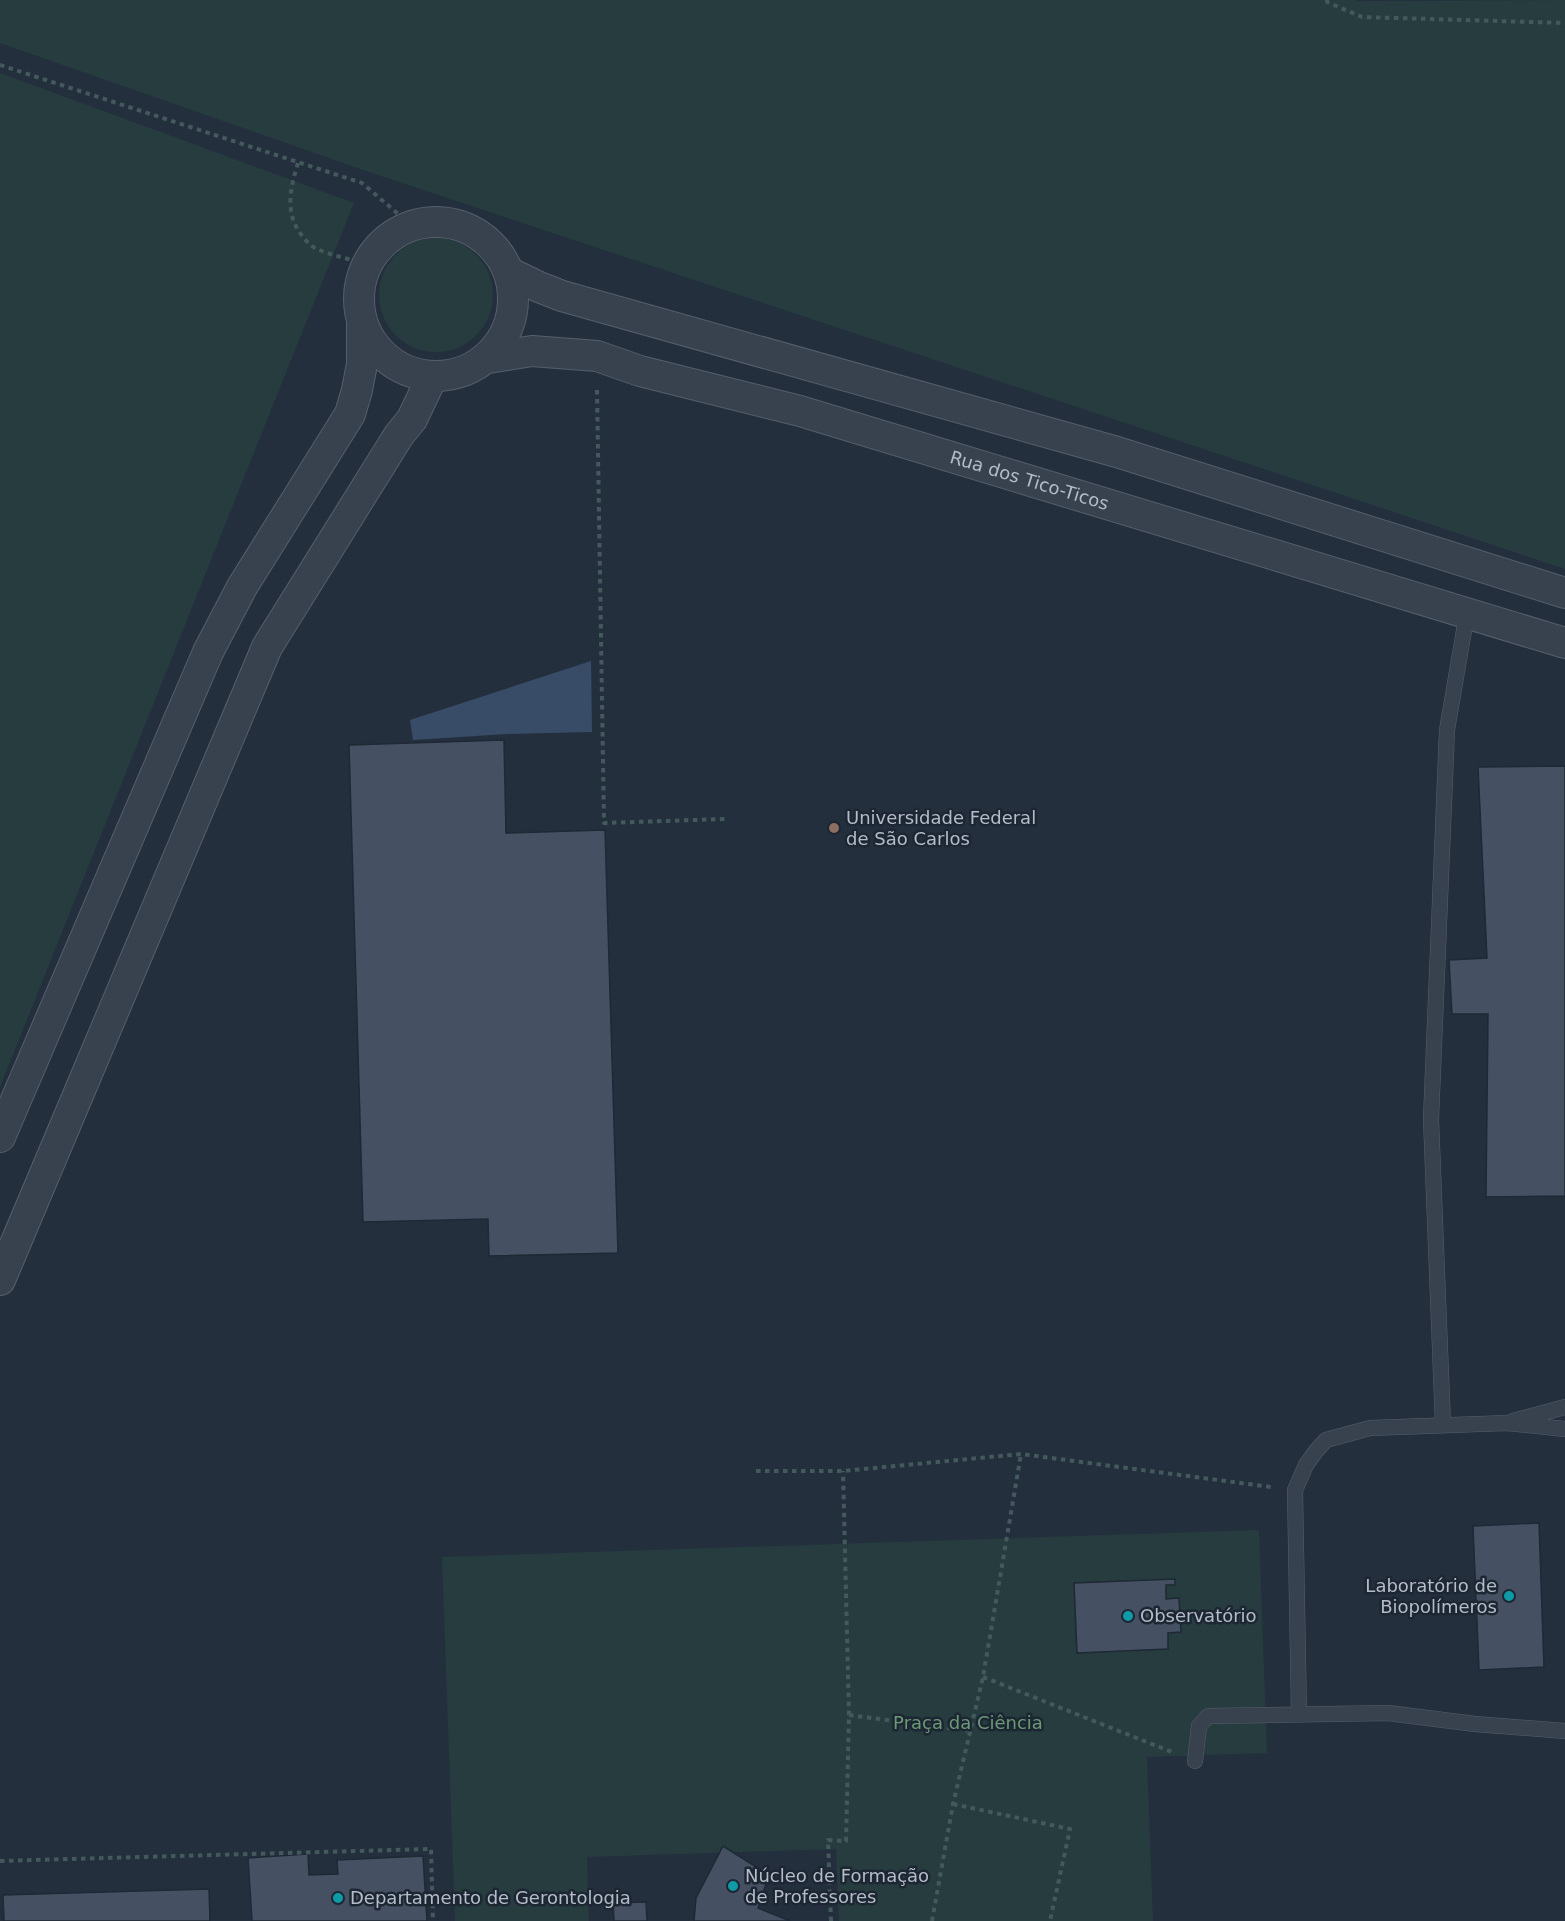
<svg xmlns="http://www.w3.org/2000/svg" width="1565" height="1921" font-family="'DejaVu Sans',sans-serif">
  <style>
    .green { fill: #263c3f }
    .water { fill: #394c67 }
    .building { fill: #455162; stroke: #1f2835; stroke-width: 1.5 }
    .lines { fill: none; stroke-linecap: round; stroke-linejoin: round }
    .lane-casing { stroke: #565f6c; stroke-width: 16 }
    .street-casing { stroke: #565f6c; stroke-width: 32 }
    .path { stroke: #44595c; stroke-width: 4; stroke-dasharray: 4.5 4.5; stroke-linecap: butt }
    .lane { stroke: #38414e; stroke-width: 15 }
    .street { stroke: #38414e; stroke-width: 30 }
    .education-dot { fill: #8d6e63; stroke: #1d2633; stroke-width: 2 }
    .culture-dot { fill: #0f9aa8; stroke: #1d2633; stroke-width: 2 }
    .labels { text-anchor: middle; stroke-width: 5; stroke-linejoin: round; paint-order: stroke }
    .street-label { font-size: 18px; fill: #b4bcc9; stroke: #1d2633 }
    .poi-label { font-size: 18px; fill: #b4bcc9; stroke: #1d2633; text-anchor: start }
    .park-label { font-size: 18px; fill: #6b9a76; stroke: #1d2633 }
  </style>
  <rect width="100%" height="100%" fill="#242f3e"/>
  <path class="green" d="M0,0H1355L1358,1L1565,0V569L366,171L0,43Z
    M0,73L354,203L0,1087Z
    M379 295a57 57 0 1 1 114 0a57 57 0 1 1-114 0Z
    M1259,1530L1267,1753L1147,1757L1153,1921H839L836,1849L587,1857L589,1921H455L442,1557Z"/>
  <path class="water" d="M591,661L592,732L507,734L413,740L410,720Z"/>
  <path class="building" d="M504,740L506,833L605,830L618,1253L489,1256L488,1219L363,1222L349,745Z
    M1565,766V1196L1486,1197L1488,1014H1452L1449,960L1487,958L1478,767Z
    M1539,1523L1544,1667L1479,1670L1473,1526Z
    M1175,1579V1585H1166V1599L1179,1598L1181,1632L1168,1633V1649L1077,1653L1074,1583Z
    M723,1846L769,1875L758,1908L790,1921H694L696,1898Z
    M308,1854L309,1875L338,1874L337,1860L423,1856L427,1921H252L248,1858Z
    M209,1889L210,1921H4L3,1895Z
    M646,1902L647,1921H614L613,1903Z"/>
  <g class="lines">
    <defs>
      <path id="lane" d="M1513,1421L1565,1407
        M1443,1425L1431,1119L1447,730L1467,613
        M1299,1714L1295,1490L1306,1465L1316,1451L1326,1440L1370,1428L1507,1423L1565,1429
        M1195,1761L1199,1726L1208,1716L1388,1713L1475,1724L1565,1731"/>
      <g id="street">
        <circle cx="436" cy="299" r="77"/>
        <path d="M510,273L539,287L562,296L1117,452L1565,593"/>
        <path id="s1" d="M488,358L532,351L597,356L640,371L800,411L1565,643"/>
        <path d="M0,1137L208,652L242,587L350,414L357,390L362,364V325"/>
        <path d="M0,1280L267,647L399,435L412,419L432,377"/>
      </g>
    </defs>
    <use href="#lane" class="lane-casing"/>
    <use href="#street" class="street-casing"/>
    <path class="path" d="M1327,0V2L1362,17L1565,23
      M0,65L362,183L410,224
      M298,163C290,189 284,214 303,237C307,242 312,247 317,249C333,256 350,259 366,264
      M597,390L604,823L725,819
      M756,1471H843L1021,1454L1271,1487
      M983,1677L1172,1752
      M849,1715L971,1731
      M953,1804L1070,1829L1050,1921
      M0,1861L431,1849L433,1921
      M831,1921L828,1840L846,1841L849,1715L843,1471
      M932,1921L953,1804L983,1677L1021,1454"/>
    <use href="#lane" class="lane"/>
    <use href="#street" class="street"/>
  </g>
  <circle class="education-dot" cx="834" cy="828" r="6"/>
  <g class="culture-dot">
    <circle cx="1509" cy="1596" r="6"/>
    <circle cx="1128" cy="1616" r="6"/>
    <circle cx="733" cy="1886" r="6"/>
    <circle cx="338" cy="1898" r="6"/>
  </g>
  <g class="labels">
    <g class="street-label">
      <text dy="6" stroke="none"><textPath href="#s1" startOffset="560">Rua dos Tico-Ticos</textPath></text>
    </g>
    <g class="poi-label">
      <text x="846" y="824">Universidade Federal<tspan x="846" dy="21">de São Carlos</tspan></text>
      <text x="1497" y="1592" text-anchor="end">Laboratório de<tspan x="1497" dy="21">Biopolímeros</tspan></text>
      <text x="1140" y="1622">Observatório</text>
      <text x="745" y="1882">Núcleo de Formação<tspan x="745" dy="21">de Professores</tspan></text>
      <text x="350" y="1904">Departamento de Gerontologia</text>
    </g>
    <g class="park-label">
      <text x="968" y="1729">Praça da Ciência</text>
    </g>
  </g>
</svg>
